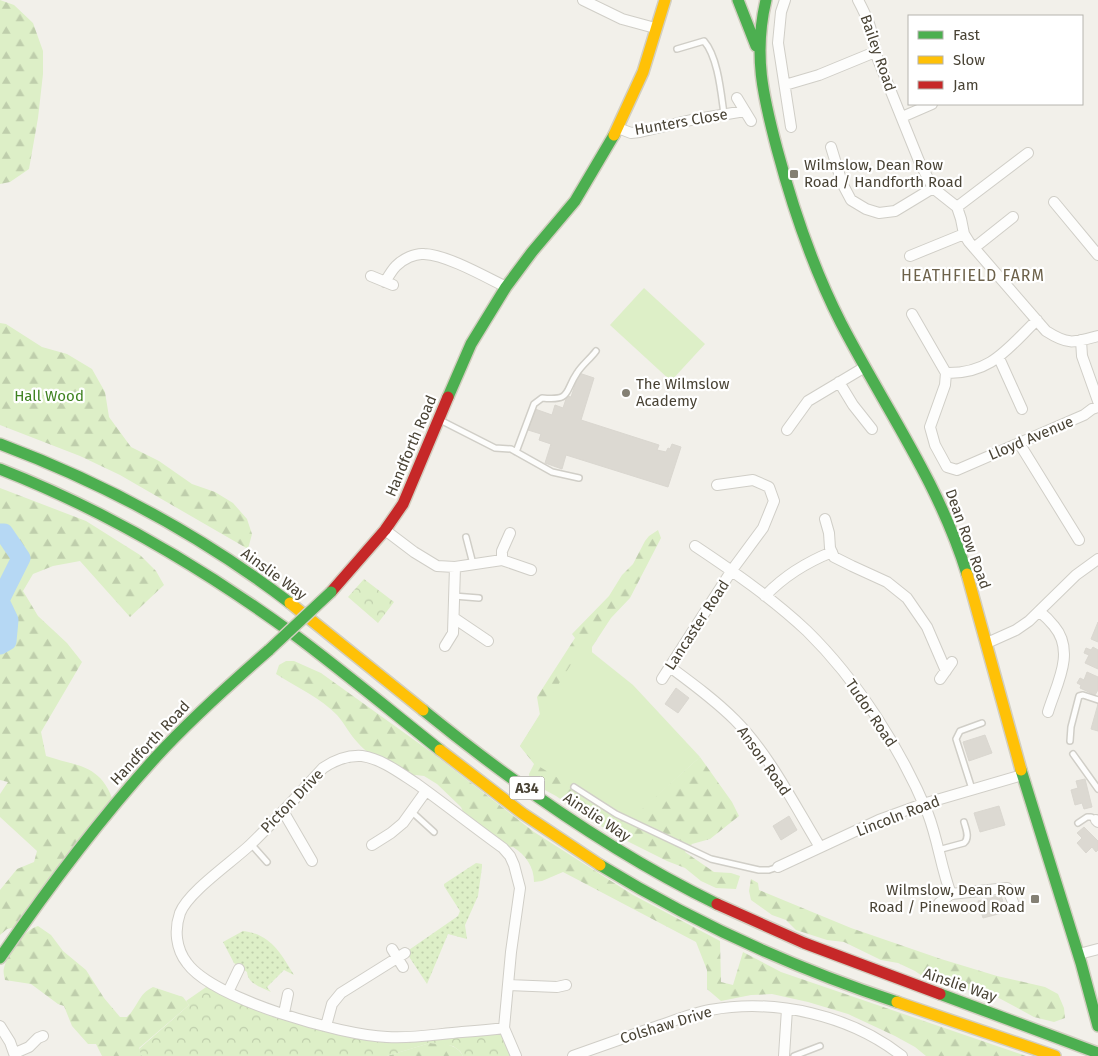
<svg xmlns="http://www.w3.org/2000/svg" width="1098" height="1056" font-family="'Fira Sans',sans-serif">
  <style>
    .grass { fill: url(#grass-dots) }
    .forest { fill: url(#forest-firs) }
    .park { fill: url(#park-crowns) }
    .garden { fill: #ddefc7 }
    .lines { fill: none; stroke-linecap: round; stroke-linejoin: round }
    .river { stroke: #b6d8f4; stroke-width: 19 }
    .building { fill: #dcd9d2; stroke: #dad7d0 }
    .lane-casing { stroke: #d0cec7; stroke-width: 8 }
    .street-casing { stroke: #d0cec7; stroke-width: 12 }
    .fast-casing { stroke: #d2cec0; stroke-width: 14 }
    .slow-casing { stroke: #d2cec0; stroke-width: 14 }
    .jam-casing { stroke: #d2cec0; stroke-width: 14 }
    .lane { stroke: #fdfdfc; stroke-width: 5 }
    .street { stroke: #fdfdfc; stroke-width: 10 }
    .fast { stroke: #4caf50; stroke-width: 11 }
    .slow { stroke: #ffc107; stroke-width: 11 }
    .jam { stroke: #c62828; stroke-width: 11 }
    .fast-bridge-casing { stroke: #d2cec0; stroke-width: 14; stroke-linecap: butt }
    .fast-bridge { stroke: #4caf50; stroke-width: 11 }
    .poi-dot { fill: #848074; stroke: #fff; stroke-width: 2 }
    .labels { text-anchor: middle; stroke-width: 4.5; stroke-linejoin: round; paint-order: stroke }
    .shield { fill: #fff; stroke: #807b72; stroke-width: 1 }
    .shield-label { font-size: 14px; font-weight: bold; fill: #494335 }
    .street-label { font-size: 15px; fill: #494335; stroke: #fff }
    .poi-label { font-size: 15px; fill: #494335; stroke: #fff; text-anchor: start }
    .park-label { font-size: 15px; fill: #3f8221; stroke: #fff }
    .neighbourhood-label { font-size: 16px; letter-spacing: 1px; fill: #6d624b; stroke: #fff }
  </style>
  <defs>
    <pattern id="grass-dots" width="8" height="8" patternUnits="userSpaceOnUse" patternTransform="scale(1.25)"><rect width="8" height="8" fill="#ddefc7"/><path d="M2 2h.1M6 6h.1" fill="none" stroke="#bfceac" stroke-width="1.8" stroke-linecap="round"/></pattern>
    <pattern id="forest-firs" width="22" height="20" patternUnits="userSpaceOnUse" patternTransform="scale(1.25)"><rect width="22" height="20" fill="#ddefc7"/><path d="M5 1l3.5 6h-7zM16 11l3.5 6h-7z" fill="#bfceac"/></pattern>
    <pattern id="park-crowns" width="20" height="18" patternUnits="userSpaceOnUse" patternTransform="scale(1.25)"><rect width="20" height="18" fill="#ddefc7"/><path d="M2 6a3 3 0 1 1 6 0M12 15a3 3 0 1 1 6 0" fill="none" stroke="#bfceac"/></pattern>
  </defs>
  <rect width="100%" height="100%" fill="#f2f0ea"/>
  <path class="grass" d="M476,863L482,864V867L478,896L465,925L467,939L448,934L427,984L406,952L458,916L460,911L444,886V884Z
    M243,931C271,934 281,954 294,975L284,970L267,987L271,992C261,987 248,984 247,972L234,963L223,942Z"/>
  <path class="forest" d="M0,0L14,5L33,23L43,51V74L38,118L29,169L10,182L0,184Z
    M0,323L6,324L42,347L67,354L92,369L105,392L109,417L131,447L159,461L192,484L215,492L233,503L247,519L252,534L248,549L120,475L80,456L0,425Z
    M0,488L86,521L140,555L156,571L164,585L130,617L80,561L53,566L33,574L23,591L38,616L67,643L82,662L41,732L46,756C79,767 101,764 114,803L21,926L7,929L0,935V890L17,869L34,862L37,851L0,817V794L8,782L0,780Z
    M658,530L661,538L630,598L611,618L592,647V660L629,820L700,757L732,802L739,816L710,839L692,844L685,852L714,872L731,873L740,876L736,889L716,888L701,881L685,868L667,861L629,842L599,825L556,796L530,782L529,774L534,764L520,746L540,715L537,697L575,638L572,634L609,596L622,575L633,564L645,541L649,536Z
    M286,661H294L321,673L431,752L534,832L633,895L720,941L721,982L733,985L743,952L781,972L1026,1056H926L915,1047L895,1036L848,1014L808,1002L772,994L751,995L721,1001L707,989V970L696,942L563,872L542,881L534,882C534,867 526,855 513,847L503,848L467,821L461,807L437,784L424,776L416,775L408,779C392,768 371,758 358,743C350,735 345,724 337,715C321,698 296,687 276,674L279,665Z
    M751,879L758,883L759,890L851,928L941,959L997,976L1045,987L1058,994L1064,1008L1065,1018L1054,1022L1034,1017L997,997L976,993L959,986L928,980L915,971L898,963L881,960L844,942L827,940L796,930L786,920L772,915L751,900L749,891Z
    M38,926L51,935L63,951L86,970L104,998L120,1017H127C138,1007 138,994 153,987L183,997L189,1005L139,1048L142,1056H102L96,1044H88L72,1026L64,1006L58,1004L31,984L5,980C4,976 3,971 4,968C8,952 23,931 38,926Z
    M430,1043C443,1044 456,1043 463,1056H387Z"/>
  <path class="park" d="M364,579L394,602L378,623L348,597Z
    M212,983L249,1001L362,1035L504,1028L516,1056H463L460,1051L453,1046L430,1043L387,1056H142L139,1049L189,1005L186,1001Z"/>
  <path class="garden" d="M644,288L705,344L671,381L610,325Z
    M583,645L633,685L700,757L629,821L535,764L520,746Z"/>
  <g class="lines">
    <path class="river" d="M0,533H4L21,558L0,600
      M0,601L9,620L7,641L0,645"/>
  </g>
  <path class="building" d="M579,373L594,378L581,420L659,445L657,450L666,452L668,448L670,449L672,444L681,447L668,487L566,455L562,469L545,463L551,444L539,440L541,434L528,430L535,409L552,415L555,405L563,408L567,396L571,397Z
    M1098,622V642L1091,639Z
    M1093,647L1098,650V669L1085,663L1089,655L1084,653L1086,648L1091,650Z
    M1087,672L1098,677V690L1095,695L1080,688L1081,685L1077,683L1080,678L1084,680Z
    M676,688L689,698L678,713L665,704Z
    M1098,704V731L1091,729Z
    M985,735L992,753L969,761L963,742Z
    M1085,779L1092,807L1084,809L1082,803L1075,805L1071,790L1078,788L1076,781Z
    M999,806L1005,825L980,832L974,813Z
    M789,816L797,830L781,840L773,826Z
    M1084,827L1098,841V850L1096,852L1092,847L1086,853L1077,843L1082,838L1077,833Z
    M1001,895L1006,912L983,918L978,901Z"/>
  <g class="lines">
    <defs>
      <path id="lane" d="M677,49L704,41C718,57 721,93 724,114
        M440,420L495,448L511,449L552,472L579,478
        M516,452L534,404L542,398C572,401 564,392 577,373C582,365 590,359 596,351
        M466,537L473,564
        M454,596L479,598
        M1070,741L1071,727L1079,696L1083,695L1098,700
        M1073,754L1098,789
        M574,787L616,814L711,859L759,870H769L778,867
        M972,789L956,739L960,731L982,723
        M411,811L434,832
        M1078,823L1087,817H1091L1096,820
        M251,844L267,862
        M938,850L964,843C970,838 966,829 964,822
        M794,1056L820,1046"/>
      <path id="street" d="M583,0L622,19L655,28
        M785,0L781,12L778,43L791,127
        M858,0C868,19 873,31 875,52L919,161L933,188L957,207L961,219L964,234L969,242L1046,331C1068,345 1073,343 1098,336
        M785,85L819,75L875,52
        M737,98L751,121
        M902,117L932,104
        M618,128L631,133L640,132L691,120L745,111
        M831,147L842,183L851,200L866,209L879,213L895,211L933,188
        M1054,202L1098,255
        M957,207L1028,153
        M974,248L1013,217
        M910,256L964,234
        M371,276L393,285
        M385,282C388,277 392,270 396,266C403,259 415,253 424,254C447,255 484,276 506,287
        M912,314L946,373L945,385L930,427L935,445L947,467L957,470L1084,415L1092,409L1098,407
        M1081,340L1082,356L1098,401
        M999,358L1022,409
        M946,373C991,374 1007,349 1037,320
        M839,382L853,405L872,429
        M787,430L808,401L865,367
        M1019,443L1079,540
        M825,519L829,533L830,548L834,557L852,566L887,582L907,598L927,627L946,671
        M385,530L414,552L437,566L455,567L502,560L531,570
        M695,546C734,572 773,599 807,631C857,680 901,749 928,814C938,840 941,868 951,894
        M502,560V551L510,533
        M765,596C784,576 807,562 832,552
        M1040,612C1045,616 1050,621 1054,626C1076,652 1056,685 1048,712
        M454,618L488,641
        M987,643L1016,630L1029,621L1076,575L1098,559
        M445,646L453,633L455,567
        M670,667C693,684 715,700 735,720C769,754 795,806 820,847
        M662,679L732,570L763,528L774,501L769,487L753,480L717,485
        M940,679L952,662
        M283,811L312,861
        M1096,820L1098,822
        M372,845L391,833L403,823L426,791
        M778,867L879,820L923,804L1022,775
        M939,903L951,894L1007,888L1013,902
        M392,949L403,967
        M1079,954L1098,949
        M508,985L557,987L566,985
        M228,992L239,969
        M284,1013L288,994
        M0,1026L10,1042L15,1056
        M326,1026L332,1004L341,993L405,953
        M504,1028C490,1030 476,1031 462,1032C437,1034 412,1039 387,1037C341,1035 214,1000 187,963C176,949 174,930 180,913C188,892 232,862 250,845C276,820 299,794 323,768C335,760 348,755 362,756C382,759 400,773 417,784C446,805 474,827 503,848L510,856L514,865L520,888L511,952L504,1028L516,1056
        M15,1053L29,1047L38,1038L43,1036
        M573,1056C599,1047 626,1037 652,1028C671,1022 690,1014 710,1010C775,998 850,1015 902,1056
        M784,1056L787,1009"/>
      <path id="fast" d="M738,0L756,46
        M766,0C753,55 763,96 777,149C793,209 813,268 841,323C885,408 938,481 967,574
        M448,397L471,344L506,287L532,252L575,201L614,135
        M0,444C104,483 202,536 290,603
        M0,469C105,510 201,567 292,633C343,671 391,711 440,750
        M423,710C514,784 612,853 717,904
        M1021,770L1081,963L1098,1026
        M600,865C693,922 794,968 897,1002
        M0,958C48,888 99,820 156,757C191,719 230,684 269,650
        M940,994L1098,1053"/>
      <path id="slow" d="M614,135L643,72L665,0
        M967,574L1021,770
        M290,603L423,710
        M440,750L522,813L600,865
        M897,1002L1055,1056"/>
      <path id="jam" d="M331,592L385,530L403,504L448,397
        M717,904L804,943L940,994"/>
    </defs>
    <use href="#lane" class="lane-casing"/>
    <use href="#street" class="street-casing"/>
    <use href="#fast" class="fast-casing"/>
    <use href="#slow" class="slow-casing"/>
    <use href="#jam" class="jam-casing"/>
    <use href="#lane" class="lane"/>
    <use href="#street" class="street"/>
    <use href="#fast" class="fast"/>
    <use href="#slow" class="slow"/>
    <use href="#jam" class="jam"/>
    <defs>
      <path id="fast-bridge" d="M269,650L331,592"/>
    </defs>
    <use href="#fast-bridge" class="fast-bridge-casing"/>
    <use href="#fast-bridge" class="fast-bridge"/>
  </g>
  <g class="poi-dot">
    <rect x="789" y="169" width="10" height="10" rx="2.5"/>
    <circle cx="626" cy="393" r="5"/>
    <rect x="1030" y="894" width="10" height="10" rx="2.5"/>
  </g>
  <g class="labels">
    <rect class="shield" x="509.5" y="776.5" width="35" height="23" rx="4"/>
    <g class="shield-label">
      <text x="527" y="793">A34</text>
    </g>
    <g class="street-label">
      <text transform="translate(878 53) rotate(71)" y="5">Bailey Road</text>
      <text transform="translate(681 122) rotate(-10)" y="5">Hunters Close</text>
      <text transform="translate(1031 438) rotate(-23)" y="5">Lloyd Avenue</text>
      <text transform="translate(411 446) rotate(-67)" y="5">Handforth Road</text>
      <text transform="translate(968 539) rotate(70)" y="5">Dean Row Road</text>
      <text transform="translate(274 574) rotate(36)" y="5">Ainslie Way</text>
      <text transform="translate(697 625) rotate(-57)" y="5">Lancaster Road</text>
      <text transform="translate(871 713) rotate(56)" y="5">Tudor Road</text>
      <text transform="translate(150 743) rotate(-47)" y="5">Handforth Road</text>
      <text transform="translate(764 761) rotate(55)" y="5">Anson Road</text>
      <text transform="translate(292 801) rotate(-46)" y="5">Picton Drive</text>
      <text transform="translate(898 816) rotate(-21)" y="5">Lincoln Road</text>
      <text transform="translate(597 817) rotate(33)" y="5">Ainslie Way</text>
      <text transform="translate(960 985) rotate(19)" y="5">Ainslie Way</text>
      <text transform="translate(666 1025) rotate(-17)" y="5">Colshaw Drive</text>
    </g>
    <g class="poi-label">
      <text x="804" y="170">Wilmslow, Dean Row<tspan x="804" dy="17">Road / Handforth Road</tspan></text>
      <text x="636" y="389">The Wilmslow<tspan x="636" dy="17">Academy</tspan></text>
      <text x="1025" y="895" text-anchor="end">Wilmslow, Dean Row<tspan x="1025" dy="17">Road / Pinewood Road</tspan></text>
    </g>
    <g class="park-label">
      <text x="49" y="401">Hall Wood</text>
    </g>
    <g class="neighbourhood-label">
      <text x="973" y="281">HEATHFIELD FARM</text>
    </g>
  </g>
  <rect x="908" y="15" width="175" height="90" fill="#ffffff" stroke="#b6b4ae"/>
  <rect x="918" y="31" width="25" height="8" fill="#4caf50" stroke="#b6b4ae"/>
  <text x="953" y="40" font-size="15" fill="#494335">Fast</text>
  <rect x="918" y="56" width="25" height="8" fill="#ffc107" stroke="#b6b4ae"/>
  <text x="953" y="65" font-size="15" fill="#494335">Slow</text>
  <rect x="918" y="81" width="25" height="8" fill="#c62828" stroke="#b6b4ae"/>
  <text x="953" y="90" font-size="15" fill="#494335">Jam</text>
</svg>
